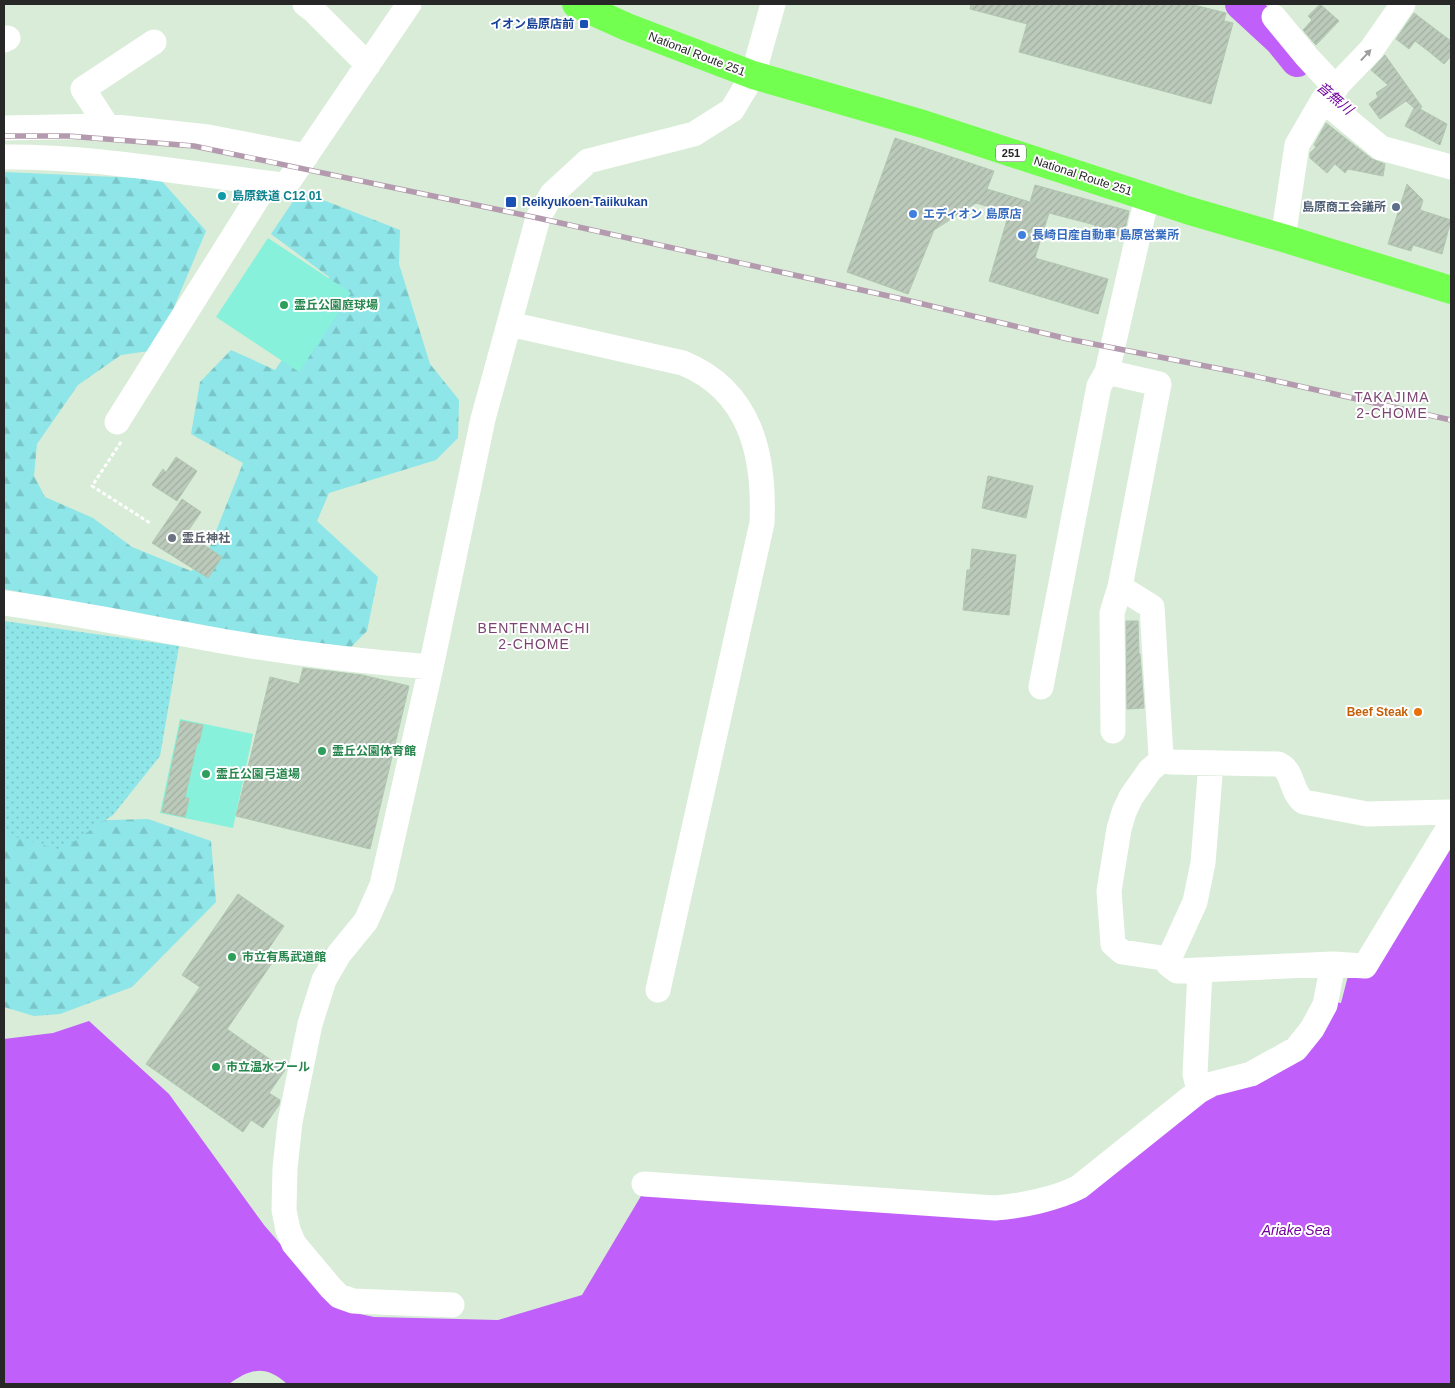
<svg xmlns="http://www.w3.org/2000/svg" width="1455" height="1388" font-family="Helvetica,'Noto Sans JP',sans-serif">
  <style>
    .forest { fill: url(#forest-firs) }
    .park { fill: url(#park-dots) }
    .pitch { fill: #88f1db }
    .water { fill: #c05ff9 }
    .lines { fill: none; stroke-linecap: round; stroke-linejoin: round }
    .stream { stroke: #c05ff9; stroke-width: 5.5 }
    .river { stroke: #c05ff9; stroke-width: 32 }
    .building { fill: url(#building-hatch); stroke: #b1c7b1 }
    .path { stroke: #fff; stroke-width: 3; stroke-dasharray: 4 2.5; stroke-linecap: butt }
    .minor { stroke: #fff; stroke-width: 25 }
    .highway { stroke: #73ff4f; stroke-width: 28 }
    .rail-casing { stroke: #b49aae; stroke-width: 5.5 }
    .rail { stroke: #fff; stroke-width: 4; stroke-dasharray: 11; stroke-linecap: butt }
    .oneway { fill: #9e9e9e }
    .transit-dot { fill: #1a4fb4; stroke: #fff; stroke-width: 2 }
    .culture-dot { fill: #0f9aa8; stroke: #fff; stroke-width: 2 }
    .service-dot { fill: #5c6f8a; stroke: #fff; stroke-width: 2 }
    .shop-dot { fill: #3f7fe0; stroke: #fff; stroke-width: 2 }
    .leisure-dot { fill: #2e9e5b; stroke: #fff; stroke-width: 2 }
    .worship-dot { fill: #6b7280; stroke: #fff; stroke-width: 2 }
    .food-dot { fill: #e8710a; stroke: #fff; stroke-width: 2 }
    .labels { text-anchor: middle; stroke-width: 4; stroke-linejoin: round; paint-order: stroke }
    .shield { fill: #fff; stroke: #686868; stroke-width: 1 }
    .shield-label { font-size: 11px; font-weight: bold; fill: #272727 }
    .transit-label { font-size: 12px; font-weight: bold; fill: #164399; stroke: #fff; text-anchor: end }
    .street-label { font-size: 12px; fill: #272727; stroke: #fff }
    .culture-label { font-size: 12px; font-weight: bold; fill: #0d838f; stroke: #fff; text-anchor: start }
    .service-label { font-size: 12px; font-weight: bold; fill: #4e5e75; stroke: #fff; text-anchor: end }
    .shop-label { font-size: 12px; font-weight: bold; fill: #366cbe; stroke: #fff; text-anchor: start }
    .leisure-label { font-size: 12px; font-weight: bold; fill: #27864d; stroke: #fff; text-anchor: start }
    .worship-label { font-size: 12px; font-weight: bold; fill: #5b616d; stroke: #fff; text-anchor: start }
    .food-label { font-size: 12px; font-weight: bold; fill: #c56008; stroke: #fff; text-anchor: end }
    .water-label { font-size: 14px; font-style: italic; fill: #7301a1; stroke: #fff }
    .neighbourhood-label { font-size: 14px; letter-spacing: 1px; fill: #7b4471; stroke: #fff }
  </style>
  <defs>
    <pattern id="forest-firs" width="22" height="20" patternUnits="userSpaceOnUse" patternTransform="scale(1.25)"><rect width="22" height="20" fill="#8ee6e8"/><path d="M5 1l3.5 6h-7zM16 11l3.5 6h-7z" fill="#7ac5c7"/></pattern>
    <pattern id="park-dots" width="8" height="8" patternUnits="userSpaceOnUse" patternTransform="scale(1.25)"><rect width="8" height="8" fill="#8ee6e8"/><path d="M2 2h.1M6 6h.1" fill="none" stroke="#7ac5c7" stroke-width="1.8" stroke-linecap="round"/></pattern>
    <pattern id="building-hatch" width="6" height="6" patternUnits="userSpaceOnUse" patternTransform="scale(1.25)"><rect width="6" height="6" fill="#bbcaba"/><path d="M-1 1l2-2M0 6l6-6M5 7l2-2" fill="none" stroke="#a1aea0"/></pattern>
  </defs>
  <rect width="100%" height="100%" fill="#d8ecd7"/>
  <path class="forest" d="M4,172L160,179L206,231L156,350L121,355L78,385L37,444L34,476L45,497L93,518L132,547L191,571L203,564L243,463L191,434L200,382L231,350L275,370L330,289L329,277L271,234L300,191L400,230L399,264L430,364L459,400L458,438L436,460L329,493L317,521L378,577L367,631L351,647L197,629L88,605L4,589Z
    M148,819L211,841L216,902L132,987L60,1014L34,1016L4,1007V823Z"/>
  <path class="park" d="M4,621L179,646L160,756L113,815L61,850L4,834Z"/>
  <path class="pitch" d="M268,238L351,293L299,372L216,317Z
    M180,719L253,734L233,828L160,813Z"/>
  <path class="water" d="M1451,840V1384H287C266,1365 251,1368 229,1384H4V1039L53,1033L89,1021L169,1094L264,1225L331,1303L355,1313L374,1317L498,1320L582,1295L644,1191L1019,1215L1204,1096L1228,1088L1335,1002L1341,1003L1348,976Z"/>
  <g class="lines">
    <path class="stream" d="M1252,15L1257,4"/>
    <path class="river" d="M1241,4L1280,40L1297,61"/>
  </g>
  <path class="building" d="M971,4H1190L1226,13L1224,21L1233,23L1211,104L1019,52L1027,24L970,9Z
    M1320,4L1339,21L1316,45L1303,30L1312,20L1308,16Z
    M1414,13L1451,41V56L1444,64L1427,50L1415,41L1409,49L1396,39Z
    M1385,55L1422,107L1420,109L1447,124L1440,145L1405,126L1414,108L1406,101L1380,119L1369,104L1378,97L1376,93L1388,85L1371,70Z
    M1326,123L1372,159L1385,164L1383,176L1348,169L1345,173L1335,164L1327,173L1310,158V153L1316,147L1314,145Z
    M895,138L994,171L987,189L1030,202L1035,185L1129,211L1123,239L1093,231L1095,225L1049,213L1035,258L1108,279L1098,314L989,281L1009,213L976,203L934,230L908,294L847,272Z
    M1407,184L1423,200L1420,210L1451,220L1442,254L1413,245L1411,251L1388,244Z
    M176,457L197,471L177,501L152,485L163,469L166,472Z
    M988,476L1033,486L1026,518L982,508Z
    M182,499L201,512L188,531L193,534L191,536L222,557L208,578L152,543Z
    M972,549L1016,555L1009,615L963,610L967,570H970Z
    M1126,621H1138L1139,654H1140L1144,708L1127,709Z
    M303,668L362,675L409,686L370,849L236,816L270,677L299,684Z
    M181,721L203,725L199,743H197L185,798H189L185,817L162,812Z
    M238,894L284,926L265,954L274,960L227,1029L285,1070L269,1093L280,1100L279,1105L263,1128L251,1120L243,1132L146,1064L200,987L182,975Z"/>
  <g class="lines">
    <path class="path" d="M121,442L92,486L150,523"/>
    <path class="minor" d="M305,4L313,10L368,65
      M1274,17L1307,57L1336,88
      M4,40L8,38
      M1323,100L1381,148L1451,167
      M107,126L83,89L154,42
      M4,128L107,126L208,137L306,156
      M4,157C98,156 192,175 286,185L409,4
      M1147,197L1107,372L1159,384L1120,587L1152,607L1161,756L1170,762L1278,764C1294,770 1290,792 1304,802L1367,814L1451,812
      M1283,238L1297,145L1323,100L1371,50L1403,4
      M509,324L683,363C751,391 765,455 762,523L658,990
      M117,422L267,183
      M4,603C72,612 138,626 205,638C280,652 355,661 431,667
      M1041,687L1099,386L1107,372
      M1113,731L1112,613L1120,587
      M1163,759L1150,770L1131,797L1124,812L1119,829L1109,891L1113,944L1122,952L1169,959
      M1211,763L1203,863L1195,902L1169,959V965L1177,971L1333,964L1365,966L1451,824
      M1199,1091L1195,1074L1200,970
      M644,1184L995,1208C1021,1206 1056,1199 1079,1187L1199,1091L1212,1084L1251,1074L1296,1049L1312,1029L1325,1005L1333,964
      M452,1305L353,1301L339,1296L331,1288L294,1244L288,1230L284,1210L285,1168L290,1122L310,1024L324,980L339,954L366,921L382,885L431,667L483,419L538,218L552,194L588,161L694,134L732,110L753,75L773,4"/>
    <path class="highway" d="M576,4L627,27L753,75L923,124L1190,211L1283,238L1451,290"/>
    <defs>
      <path id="rail" d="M4,136H68L194,146L538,218L902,299L1068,339L1236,372L1451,420"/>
    </defs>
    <use href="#rail" class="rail-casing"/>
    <use href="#rail" class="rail"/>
  </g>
  <defs><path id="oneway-solid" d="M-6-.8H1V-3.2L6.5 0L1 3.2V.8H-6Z" transform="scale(1.25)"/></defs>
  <use class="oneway" href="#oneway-solid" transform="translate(1366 55) rotate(-47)"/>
  <g class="transit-dot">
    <rect x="579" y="19" width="10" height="10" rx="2.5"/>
    <rect x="505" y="196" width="12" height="12" rx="2.5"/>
  </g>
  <circle class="culture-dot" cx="222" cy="196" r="5"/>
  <circle class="service-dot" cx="1396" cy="207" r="5"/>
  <g class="shop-dot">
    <circle cx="913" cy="214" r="5"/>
    <circle cx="1022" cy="235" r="5"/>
  </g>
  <g class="leisure-dot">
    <circle cx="284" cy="305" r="5"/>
    <circle cx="322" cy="751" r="5"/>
    <circle cx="206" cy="774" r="5"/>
    <circle cx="232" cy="957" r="5"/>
    <circle cx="216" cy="1067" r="5"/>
  </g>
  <circle class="worship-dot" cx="172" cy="538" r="5"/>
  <circle class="food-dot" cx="1418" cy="712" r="5"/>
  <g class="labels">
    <rect class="shield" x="996" y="144.5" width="30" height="17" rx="4"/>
    <g class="shield-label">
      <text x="1011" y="157">251</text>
    </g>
    <g class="transit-label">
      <text x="574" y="28">イオン島原店前</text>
      <text x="522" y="206" text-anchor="start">Reikyukoen-Taiikukan</text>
    </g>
    <g class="street-label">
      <text transform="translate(697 54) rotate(21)" y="4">National Route 251</text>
      <text transform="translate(1083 176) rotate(18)" y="4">National Route 251</text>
    </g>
    <g class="culture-label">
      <text x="232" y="200">島原鉄道 C12 01</text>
    </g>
    <g class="service-label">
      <text x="1386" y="211">島原商工会議所</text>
    </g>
    <g class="shop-label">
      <text x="923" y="218">エディオン 島原店</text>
      <text x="1032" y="239">長崎日産自動車 島原営業所</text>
    </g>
    <g class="leisure-label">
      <text x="294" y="309">霊丘公園庭球場</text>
      <text x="332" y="755">霊丘公園体育館</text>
      <text x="216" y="778">霊丘公園弓道場</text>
      <text x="242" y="961">市立有馬武道館</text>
      <text x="226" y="1071">市立温水プール</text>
    </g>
    <g class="worship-label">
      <text x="182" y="542">霊丘神社</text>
    </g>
    <g class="food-label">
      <text x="1408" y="716">Beef Steak</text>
    </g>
    <g class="water-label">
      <text transform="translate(1335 98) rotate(40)" y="5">音無川</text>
      <text x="1296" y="1235">Ariake Sea</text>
    </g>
    <g class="neighbourhood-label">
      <text x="1392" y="402">TAKAJIMA<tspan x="1392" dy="16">2-CHOME</tspan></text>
      <text x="534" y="633">BENTENMACHI<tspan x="534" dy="16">2-CHOME</tspan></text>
    </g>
  </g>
  <rect width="1455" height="1388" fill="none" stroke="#272727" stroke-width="10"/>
</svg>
